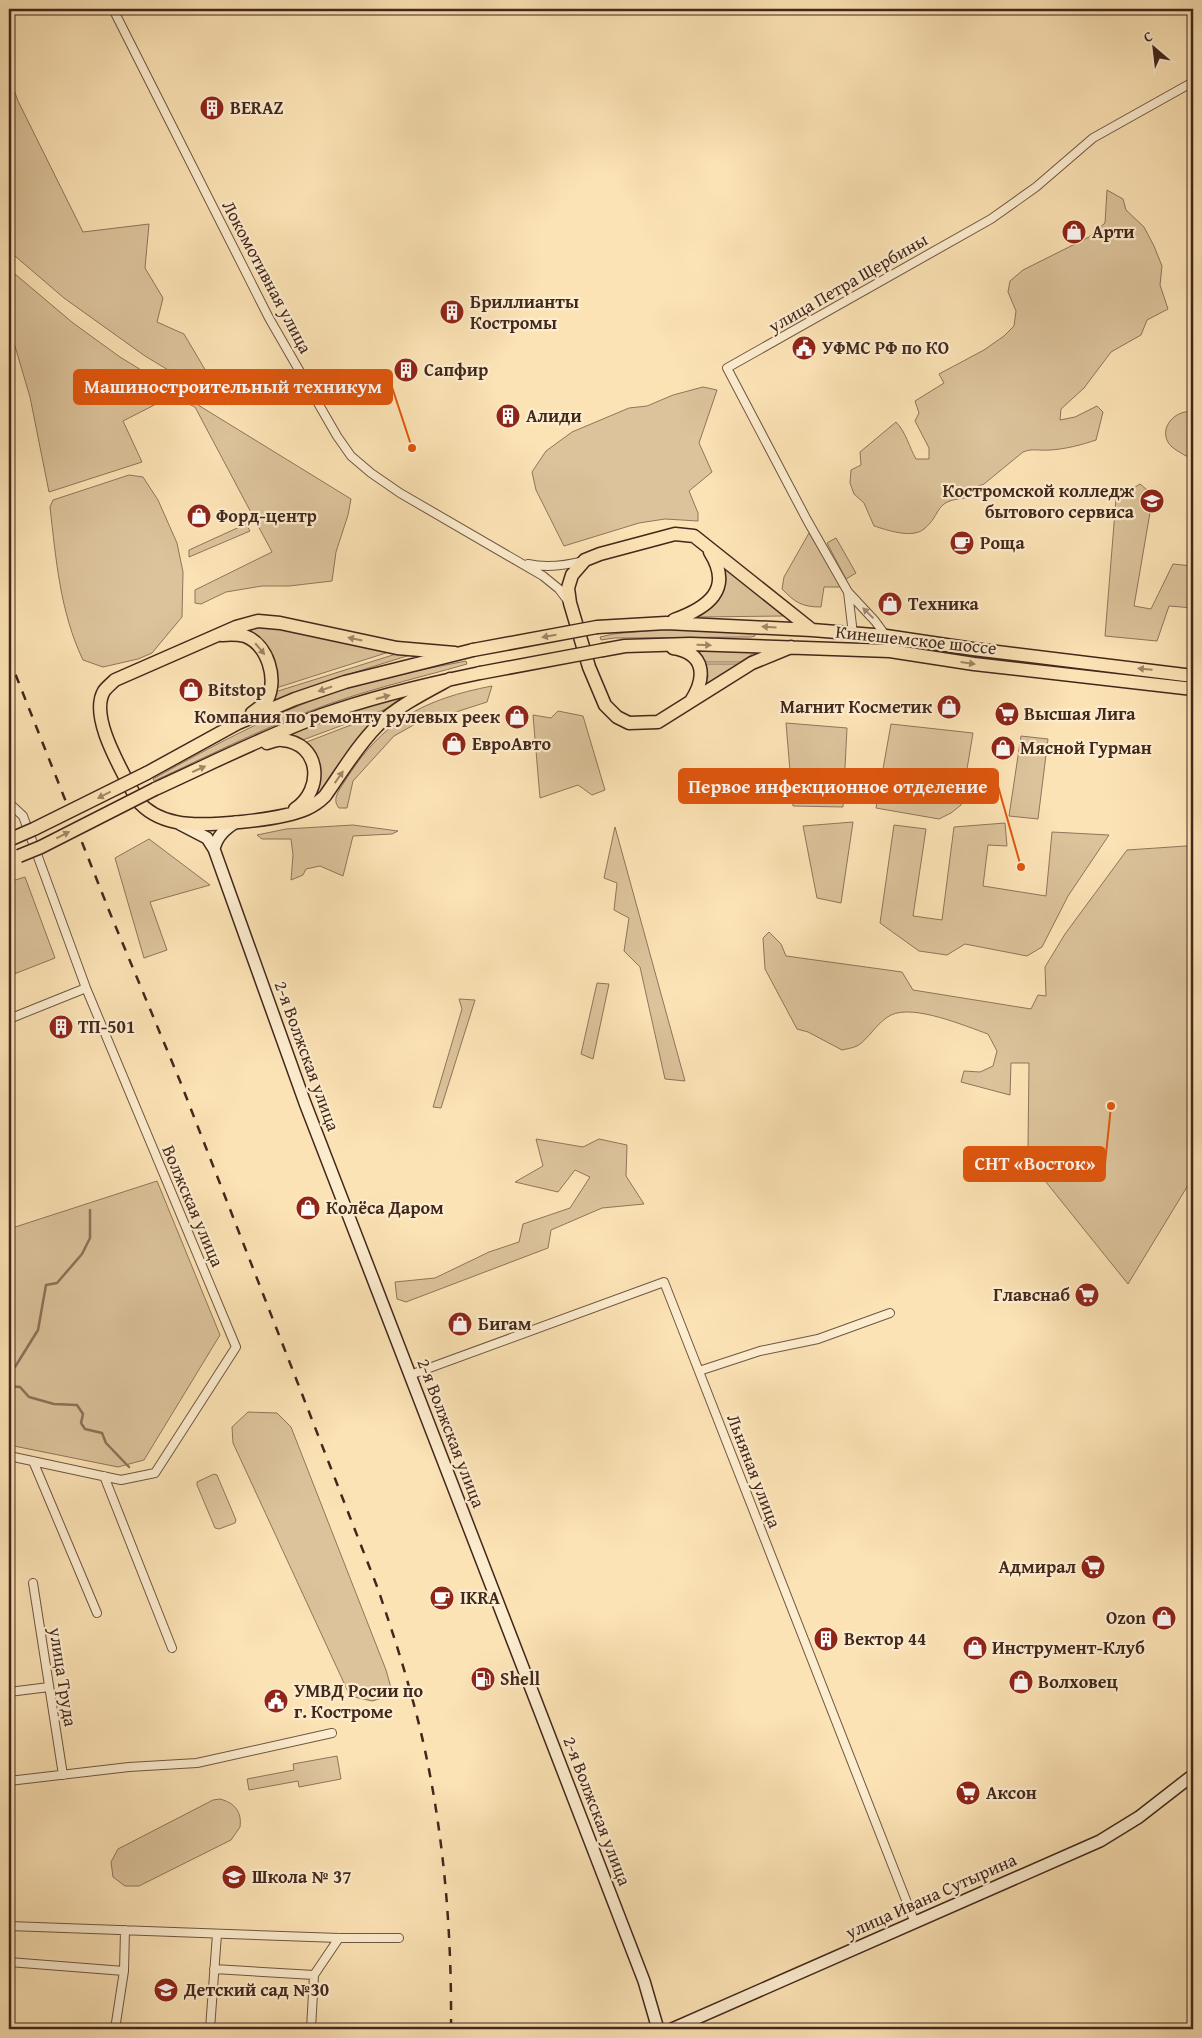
<svg xmlns="http://www.w3.org/2000/svg" width="1202" height="2038" font-family="'Gentium Book Plus',serif">
  <style>
    .green { fill: #dcc39b; stroke: #8f755c }
    .lines { fill: none; stroke-linecap: round; stroke-linejoin: round }
    .stream { stroke: #8c7159; stroke-width: 2.5 }
    .street-casing { stroke: #705642; stroke-width: 10 }
    .secondary-casing { stroke: #42271c; stroke-width: 14 }
    .primary-casing { stroke: #42271c; stroke-width: 15 }
    .street { stroke: #fdedcf; stroke-width: 8 }
    .secondary { stroke: #fdedcf; stroke-width: 11 }
    .primary { stroke: #fce3b5; stroke-width: 12 }
    .rail { stroke: #42271c; stroke-width: 2.5; stroke-dasharray: 9 9; stroke-linecap: butt }
    .primary-bridge-casing { stroke: #42271c; stroke-width: 15; stroke-linecap: butt }
    .primary-bridge { stroke: #fce3b5; stroke-width: 12 }
    .oneway { fill: #a08a76 }
    .oneway2 { fill: #9f8568 }
    .labels { text-anchor: middle; stroke-width: 4.5; stroke-linejoin: round; paint-order: stroke }
    .poi-label { font-size: 18px; font-weight: bold; fill: #42271c; stroke: #fdedcf; text-anchor: start }
    .street-label { font-size: 18px; fill: #42271c; stroke: #fdedcf }
    .leader { fill: none; stroke: #e0560d; stroke-width: 2 }
    .callout-dot { fill: #e0560d; stroke: #fdedcf; stroke-width: 2 }
    .callout { fill: #e0560d; stroke: #e0560d; stroke-width: 2 }
    .callout-label { font-size: 19px; text-anchor: middle; font-weight: bold; fill: #fff }
  </style>
  <rect width="100%" height="100%" fill="#fce3b5"/>
  <filter id="stains"><feTurbulence type="fractalNoise" baseFrequency=".004" numOctaves="4"/><feColorMatrix values="0 0 0 0 .2 0 0 0 0 .09 0 0 0 0 .02 0 0 0 .5 -.17"/></filter>
  <radialGradient id="worn" r=".72"><stop offset=".6" stop-color="#630" stop-opacity="0"/><stop offset="1" stop-color="#630" stop-opacity=".3"/></radialGradient>
  <path class="green" d="M9,76L18,101L83,232L149,224L145,268L163,298L157,322L184,334L226,405L145,356L64,298L15,256L9,248Z
    M1107,190L1123,199L1126,210L1144,227L1154,246L1162,266L1160,285L1168,309L1147,320L1141,335L1111,352L1084,388L1061,409L1060,420L1075,417L1097,406L1103,412L1096,440C1081,445 1066,449 1050,450C1040,451 1032,448 1023,452L984,484L973,488L965,498C933,501 943,513 924,529C912,539 887,530 874,526L864,503L854,494L850,483L851,470L861,465L860,452L896,422C906,432 909,447 916,459H929V448L915,421L919,413L915,401L944,383L939,374L984,350L1004,336L1014,326L1016,311L1008,292L1010,281L1023,270L1089,237L1105,223Z
    M9,269L73,323L120,357L351,499L348,515L336,552L332,581L289,586H262L226,592L201,604L195,603V590L272,552L195,407L172,396L123,421L142,462L49,492L30,397L9,326Z
    M703,387L717,390L699,443L712,472L689,491L698,513V521L665,519L639,523L564,546L536,490L532,472L546,451L572,432L629,408L647,406L673,395Z
    M1185,412H1193V460C1187,456 1178,452 1172,447C1158,434 1169,415 1185,412Z
    M129,475L143,477L158,500L177,543L183,572L182,617L152,653L138,659L103,667L83,660C60,612 56,559 50,507L53,500Z
    M1140,484L1153,495L1134,606L1151,609L1173,564L1193,566V608L1169,606L1157,641L1105,636L1116,499Z
    M246,524L250,531L189,557V550Z
    M809,533L842,587H824L821,607C801,607 795,602 782,589L784,577Z
    M836,538L856,573L846,579L827,543Z
    M725,566L783,616L698,617C713,606 725,585 725,566Z
    M257,626L274,627L389,652L276,688C276,653 272,648 243,629Z
    M666,629L751,630L755,632V636L751,637L614,638L601,640L600,637L613,634Z
    M698,651H757L740,662H705Z
    M396,654L410,655L343,676L272,701L275,692Z
    M466,661L467,664C415,679 361,691 310,711C257,731 206,757 154,781L153,779C216,744 279,710 347,688C386,676 426,669 466,661Z
    M706,664H740L704,688L708,677Z
    M492,686L487,702L456,712L426,718L394,736L353,781L347,808H339C331,799 340,789 345,781C382,721 424,699 492,686Z
    M412,693L394,706L300,741L287,733L326,719Z
    M390,710L325,789L314,798L304,743Z
    M558,711L583,716L605,790L592,795L578,785L540,798L533,715L551,718Z
    M786,723L847,728L843,807L793,806Z
    M891,724L973,733L961,805L951,813L939,819L876,808Z
    M1021,736L1048,739L1038,819L1009,816Z
    M853,822L841,903L817,898L803,826Z
    M1005,823L1007,846L988,845L983,886L1046,896L1052,832L1109,835L1068,896L1042,947L1027,956L965,944L947,955L919,951L880,923L894,825L926,829L913,916L942,920L954,827Z
    M353,825L398,831L392,834L353,836L343,876L320,866L306,869L303,875L291,880L293,855L291,839H262L257,835L286,829Z
    M615,827L685,1081L665,1079L640,967L624,951L629,918L614,910L617,883L604,878Z
    M149,839L210,885L150,902L167,950L144,958L115,858Z
    M1186,846L1193,847V1177L1128,1284L1021,1151L1028,1148L1029,1063H1011L1010,1095L961,1082L964,1071L980,1072L993,1066L997,1051L988,1034C965,1026 914,1004 891,1015C878,1021 867,1041 857,1046C853,1048 846,1049 842,1050L808,1032L797,1029L765,969L763,938L769,932L781,944L786,956L902,972L913,990L1031,1009L1038,995L1046,996L1045,967L1065,934L1127,850Z
    M25,877L55,958L9,976V948H12L9,944V882Z
    M597,983L609,984L593,1059L581,1054Z
    M459,999L475,1000L441,1108L433,1107L462,1009Z
    M536,1139L583,1147L599,1139L627,1145L626,1176L644,1204L602,1208L551,1230L548,1248L406,1302L397,1299L395,1282L435,1278L489,1252L519,1242L523,1224L570,1208L590,1177L575,1170L558,1192L515,1182L543,1166Z
    M157,1181L220,1335L144,1460L118,1467L9,1445V1229Z
    M248,1412L277,1413L291,1427L386,1670L393,1695L372,1701L350,1696L233,1443L232,1427Z
    M214,1474L217,1475L236,1520L235,1523L219,1529L215,1528L197,1485V1482Z
    M337,1756L341,1779L299,1787L298,1781L249,1790L247,1779L294,1770L293,1764Z
    M220,1799C235,1803 242,1812 240,1827L231,1840L139,1886H125L113,1877L111,1862L118,1849L213,1800Z"/>
  <g class="lines">
    <path class="stream" d="M9,1369L15,1367L38,1330L46,1285L57,1283L82,1254L90,1238V1210
      M9,1386L20,1387L29,1397L54,1404L77,1405L83,1414L81,1423L85,1429L102,1433L106,1443L129,1467"/>
    <defs>
      <path id="street" d="M113,9L269,318L337,436L351,456L371,473L400,493L543,576L559,589L568,601
        M528,564C547,568 564,566 583,561
        M848,592L853,634
        M886,636L875,621L848,592L807,520L727,368L991,219L1036,187L1093,138L1193,82
        M9,803L23,816L86,988L236,1347L155,1473L121,1480L9,1456
        M9,1019L86,988
        M699,1371L760,1351L818,1339L890,1313
        M410,1375L664,1282L915,1923
        M33,1461L97,1613
        M104,1476L172,1648
        M33,1583L63,1775
        M9,1692L49,1687
        M9,1781L129,1767L197,1763L332,1733
        M9,1926L339,1938H399
        M9,1962L124,1971
        M214,1969L314,1975L311,2029
        M314,1975L339,1938
        M115,2029L124,1971L125,1930
        M210,2029L217,1934"/>
      <path id="secondary" d="M180,824L207,838L214,849L305,1103L644,1981L658,2029
        M214,849C217,836 225,829 236,822
        M672,2029L1100,1841L1139,1817L1193,1775"/>
      <path id="primary" d="M674,620C707,608 734,590 710,552
        M597,627L666,623L812,630L886,636L973,649L1193,676
        M222,635C230,634 237,634 245,636C268,645 278,679 267,700C263,705 258,709 252,713
        M791,647L752,663L658,722L629,723L617,717L605,705L589,667L570,603L568,588L572,575L585,560L600,554L675,534L694,536L812,630
        M673,648C706,653 706,678 691,701
        M603,650L625,646L690,644L890,651L974,664L1193,689
        M450,679C426,692 398,706 378,725C357,746 342,772 325,796C319,802 313,806 306,809C281,820 203,828 176,822C161,819 147,812 137,800C125,775 88,718 104,691C107,687 112,683 115,680L236,627L258,621L280,623L397,648L455,653
        M267,743C271,742 277,739 282,740C321,743 324,790 295,809
        M147,773L238,723L295,699L345,682L473,650
        M155,789C210,764 265,736 322,715C372,697 427,684 480,673"/>
    </defs>
    <use href="#street" class="street-casing"/>
    <use href="#secondary" class="secondary-casing"/>
    <use href="#primary" class="primary-casing"/>
    <use href="#street" class="street"/>
    <use href="#secondary" class="secondary"/>
    <use href="#primary" class="primary"/>
    <path class="rail" d="M9,658L110,913L180,1081L378,1589C389,1622 400,1654 409,1687C441,1797 452,1915 451,2029"/>
    <defs>
      <path id="primary-bridge" d="M473,650L597,627
        M480,673L603,650
        M11,839L34,829L147,773
        M19,856L41,847L155,789"/>
    </defs>
    <use href="#primary-bridge" class="primary-bridge-casing"/>
    <use href="#primary-bridge" class="primary-bridge"/>
  </g>
  <defs><path id="oneway-solid" d="M-6-.8H1V-3.2L6.5 0L1 3.2V.8H-6Z" transform="scale(1.25)"/></defs>
  <use class="oneway" href="#oneway-solid" transform="translate(868 613) rotate(-136)"/>
  <g class="oneway2">
    <use href="#oneway-solid" transform="translate(769 627) rotate(-177)"/>
    <use href="#oneway-solid" transform="translate(549 636) rotate(170)"/>
    <use href="#oneway-solid" transform="translate(355 639) rotate(-168)"/>
    <use href="#oneway-solid" transform="translate(704 645) rotate(1)"/>
    <use href="#oneway-solid" transform="translate(260 649) rotate(50)"/>
    <use href="#oneway-solid" transform="translate(968 663) rotate(8)"/>
    <use href="#oneway-solid" transform="translate(1145 669) rotate(-175)"/>
    <use href="#oneway-solid" transform="translate(325 689) rotate(161)"/>
    <use href="#oneway-solid" transform="translate(383 697) rotate(-15)"/>
    <use href="#oneway-solid" transform="translate(199 769) rotate(-24)"/>
    <use href="#oneway-solid" transform="translate(339 777) rotate(-55)"/>
    <use href="#oneway-solid" transform="translate(104 795) rotate(153)"/>
    <use href="#oneway-solid" transform="translate(63 835) rotate(-27)"/>
  </g>
  <defs>
    <symbol id="building-disc" viewBox="-11 -11 22 22"><circle r="9.5" fill="#8f2418" stroke="#fdedcf"/><path d="M-4-6H4V6H1V3H-1V6H-4ZM-2.5-4.3h1.7v1.8h-1.7ZM.8-4.3h1.7v1.8H.8ZM-2.5-1h1.7V.8h-1.7ZM.8-1h1.7V.8H.8Z" fill="#fff"/></symbol>
    <symbol id="shop-disc" viewBox="-11 -11 22 22"><circle r="9.5" fill="#8f2418" stroke="#fdedcf"/><path d="M-5-2.5h2.3a2.7 3.5 0 0 1 5.4 0H5L5.5 6h-11ZM-1.5-2.5h3a1.5 2.3 0 0 0-3 0Z" fill="#fff"/></symbol>
    <symbol id="civic-disc" viewBox="-11 -11 22 22"><circle r="9.5" fill="#8f2418" stroke="#fdedcf"/><path d="M-.6-6.5H3V-4.5H.6V-3L4-1V1h2V6H-6V1h2V-1L-.6-3ZM-1.2 2.5V6h2.4V2.5Z" fill="#fff"/></symbol>
    <symbol id="university-disc" viewBox="-11 -11 22 22"><circle r="9.5" fill="#8f2418" stroke="#fdedcf"/><path d="M0-5L7-2L0 1L-7-2ZM-4 1L0 2.5L4 1V4Q0 6-4 4Z" fill="#fff"/></symbol>
    <symbol id="cafe-disc" viewBox="-11 -11 22 22"><circle r="9.5" fill="#8f2418" stroke="#fdedcf"/><path d="M-5.5-4.5H6V0H3Q3 3.5 0 3.5H-2.5Q-5.5 3.5-5.5 0ZM3-3.2v2h1.7v-2ZM-6 4.5H4V6H-6Z" fill="#fff"/></symbol>
    <symbol id="supermarket-disc" viewBox="-11 -11 22 22"><circle r="9.5" fill="#8f2418" stroke="#fdedcf"/><path d="M-6-5.5h2.5l.6 2H6L4.5 2H-2.5L-4.4-4H-6ZM-1.5 3.2a1.3 1.3 0 1 0 .1 0ZM3 3.2a1.3 1.3 0 1 0 .1 0Z" fill="#fff"/></symbol>
    <symbol id="fuel-disc" viewBox="-11 -11 22 22"><circle r="9.5" fill="#8f2418" stroke="#fdedcf"/><path d="M-5.5-6h7V0h2V4h1.3V-2.5L3-4.5l.8-.8L6-3V5H2.5V1h-1V6h-7ZM-4.2-4.7v3.2H.2V-4.7Z" fill="#fff"/></symbol>
    <symbol id="school-disc" viewBox="-11 -11 22 22"><circle r="9.5" fill="#8f2418" stroke="#fdedcf"/><path d="M0-5L7-2L0 1L-7-2ZM-4 1L0 2.5L4 1V4Q0 6-4 4Z" fill="#fff"/></symbol>
  </defs>
  <g fill-rule="evenodd">
    <use href="#building-disc" x="198" y="94" width="28" height="28"/>
    <use href="#shop-disc" x="1060" y="218" width="28" height="28"/>
    <use href="#building-disc" x="438" y="298" width="28" height="28"/>
    <use href="#civic-disc" x="790" y="334" width="28" height="28"/>
    <use href="#building-disc" x="392" y="356" width="28" height="28"/>
    <use href="#building-disc" x="494" y="402" width="28" height="28"/>
    <use href="#university-disc" x="1138" y="487" width="28" height="28"/>
    <use href="#shop-disc" x="185" y="502" width="28" height="28"/>
    <use href="#cafe-disc" x="948" y="529" width="28" height="28"/>
    <use href="#shop-disc" x="876" y="590" width="28" height="28"/>
    <use href="#shop-disc" x="177" y="676" width="28" height="28"/>
    <use href="#shop-disc" x="935" y="693" width="28" height="28"/>
    <use href="#supermarket-disc" x="993" y="700" width="28" height="28"/>
    <use href="#shop-disc" x="503" y="703" width="28" height="28"/>
    <use href="#shop-disc" x="440" y="730" width="28" height="28"/>
    <use href="#shop-disc" x="989" y="734" width="28" height="28"/>
    <use href="#building-disc" x="47" y="1013" width="28" height="28"/>
    <use href="#shop-disc" x="294" y="1194" width="28" height="28"/>
    <use href="#supermarket-disc" x="1073" y="1281" width="28" height="28"/>
    <use href="#shop-disc" x="446" y="1310" width="28" height="28"/>
    <use href="#supermarket-disc" x="1079" y="1553" width="28" height="28"/>
    <use href="#cafe-disc" x="428" y="1584" width="28" height="28"/>
    <use href="#shop-disc" x="1150" y="1604" width="28" height="28"/>
    <use href="#building-disc" x="812" y="1625" width="28" height="28"/>
    <use href="#shop-disc" x="961" y="1634" width="28" height="28"/>
    <use href="#fuel-disc" x="469" y="1665" width="28" height="28"/>
    <use href="#shop-disc" x="1007" y="1668" width="28" height="28"/>
    <use href="#civic-disc" x="262" y="1687" width="28" height="28"/>
    <use href="#supermarket-disc" x="954" y="1779" width="28" height="28"/>
    <use href="#school-disc" x="220" y="1863" width="28" height="28"/>
    <use href="#school-disc" x="152" y="1976" width="28" height="28"/>
  </g>
  <g class="labels">
    <g class="poi-label">
      <text x="230" y="114">BERAZ</text>
      <text x="1092" y="238">Арти</text>
      <text x="470" y="308">Бриллианты<tspan x="470" dy="21">Костромы</tspan></text>
      <text x="822" y="354">УФМС РФ по КО</text>
      <text x="424" y="376">Сапфир</text>
      <text x="526" y="422">Алиди</text>
      <text x="1134" y="497" text-anchor="end">Костромской колледж<tspan x="1134" dy="21">бытового сервиса</tspan></text>
      <text x="216" y="522">Форд-центр</text>
      <text x="980" y="549">Роща</text>
      <text x="908" y="610">Техника</text>
      <text x="208" y="696">Bitstop</text>
      <text x="932" y="713" text-anchor="end">Магнит Косметик</text>
      <text x="1024" y="720">Высшая Лига</text>
      <text x="500" y="723" text-anchor="end">Компания по ремонту рулевых реек</text>
      <text x="472" y="750">ЕвроАвто</text>
      <text x="1020" y="754">Мясной Гурман</text>
      <text x="78" y="1033">ТП-501</text>
      <text x="326" y="1214">Колёса Даром</text>
      <text x="1070" y="1301" text-anchor="end">Главснаб</text>
      <text x="478" y="1330">Бигам</text>
      <text x="1076" y="1573" text-anchor="end">Адмирал</text>
      <text x="460" y="1604">IKRA</text>
      <text x="1146" y="1624" text-anchor="end">Ozon</text>
      <text x="844" y="1645">Вектор 44</text>
      <text x="992" y="1654">Инструмент-Клуб</text>
      <text x="500" y="1685">Shell</text>
      <text x="1038" y="1688">Волховец</text>
      <text x="294" y="1697">УМВД Росии по<tspan x="294" dy="21">г. Костроме</tspan></text>
      <text x="986" y="1799">Аксон</text>
      <text x="252" y="1883">Школа № 37</text>
      <text x="184" y="1996">Детский сад №30</text>
    </g>
    <g class="street-label">
      <text transform="translate(267 277) rotate(62)" y="6">Локомотивная улица</text>
      <text transform="translate(848 283) rotate(-30)" y="6">улица Петра Щербины</text>
      <text transform="translate(916 640) rotate(6)" y="6">Кинешемское шоссе</text>
      <text transform="translate(307 1056) rotate(70)" y="6">2-я Волжская улица</text>
      <text transform="translate(193 1206) rotate(67)" y="6">Волжская улица</text>
      <text transform="translate(451 1433) rotate(69)" y="6">2-я Волжская улица</text>
      <text transform="translate(754 1471) rotate(69)" y="6">Льняная улица</text>
      <text transform="translate(63 1677) rotate(81)" y="6">улица Труда</text>
      <text transform="translate(597 1811) rotate(69)" y="6">2-я Волжская улица</text>
      <text transform="translate(931 1896) rotate(-24)" y="6">улица Ивана Сутырина</text>
    </g>
  </g>
  <path class="leader" d="M412 448L392 387M1021 867L998 786M1111 1106L1105 1164"/>
  <g class="callout-dot">
    <circle cx="412" cy="448" r="5"/>
    <circle cx="1021" cy="867" r="5"/>
    <circle cx="1111" cy="1106" r="5"/>
  </g>
  <g class="callout">
    <rect x="74" y="370" width="318" height="34" rx="5"/>
    <rect x="679" y="769" width="319" height="34" rx="5"/>
    <rect x="964" y="1147" width="141" height="34" rx="5"/>
  </g>
  <g class="callout-label">
    <text x="233" y="393">Машиностроительный техникум</text>
    <text x="838" y="793">Первое инфекционное отделение</text>
    <text x="1035" y="1170">СНТ «Восток»</text>
  </g>
  <rect width="1202" height="2038" fill="none" stroke="#fce3b5" stroke-width="30"/>
  <rect x="10" y="10" width="1182" height="2018" fill="none" stroke="#42271c" stroke-width="2.5"/>
  <rect x="15" y="15" width="1172" height="2008" fill="none" stroke="#42271c"/>
  <g transform="translate(1154 48) rotate(332)" stroke="#fdedcf" stroke-width="4" paint-order="stroke">
  <path d="M0-4L9 19L0 12L-9 19Z" fill="#42271c"/>
  <text y="-8" font-size="14" font-weight="bold" text-anchor="middle" fill="#42271c">С</text>
  </g>
  <rect width="100%" height="100%" filter="url(#stains)"/>
  <rect width="100%" height="100%" fill="url(#worn)"/>
</svg>
